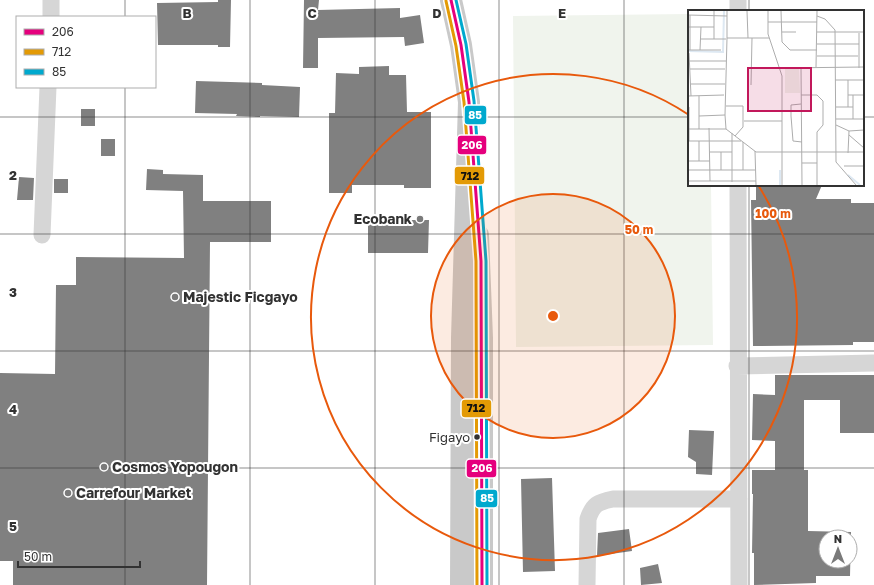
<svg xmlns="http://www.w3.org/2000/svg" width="874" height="585" font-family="'Golos Text',sans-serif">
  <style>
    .green { fill: #f0f4ed }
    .building { fill: #808080; fill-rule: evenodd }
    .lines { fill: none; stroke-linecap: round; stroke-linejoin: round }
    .minor { stroke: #d6d6d6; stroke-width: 17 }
    .major { stroke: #c9c9c9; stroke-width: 22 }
    .bus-1-casing { stroke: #fff; stroke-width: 6 }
    .bus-2-casing { stroke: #fff; stroke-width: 6 }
    .bus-3-casing { stroke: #fff; stroke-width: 6 }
    .bus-1 { stroke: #e5007d; stroke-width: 3 }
    .bus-2 { stroke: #e39a05; stroke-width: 3 }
    .bus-3 { stroke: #00a9ce; stroke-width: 3 }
    .grid { fill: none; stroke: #323232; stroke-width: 1; stroke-opacity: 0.55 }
    .ring { fill: none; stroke: #e8590c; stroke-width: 2 }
    .poi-dot { fill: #7a7a7a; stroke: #fff; stroke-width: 1.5 }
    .bus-dot { fill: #323232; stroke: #fff; stroke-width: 1.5 }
    .labels { text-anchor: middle; stroke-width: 4; stroke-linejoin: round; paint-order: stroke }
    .bus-label { font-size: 13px; fill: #323232; stroke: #fff; text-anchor: end }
    .poi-label { font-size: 14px; font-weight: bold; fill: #323232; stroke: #fff; text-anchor: start }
    .inset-river { fill: none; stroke: #dde8f2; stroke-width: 2 }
    .inset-road { fill: none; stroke: #adadad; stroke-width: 1 }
    .view { fill: #c2185b; fill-opacity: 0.15; stroke: #c2185b; stroke-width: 2 }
    .inset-edge { fill: none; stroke: #323232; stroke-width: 2 }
    .grid-label { font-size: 13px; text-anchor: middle; font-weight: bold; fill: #323232; stroke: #fff; stroke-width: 4; stroke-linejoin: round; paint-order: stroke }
    .centre { fill: #e8590c; stroke: #fff; stroke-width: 2 }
    .ring-label { font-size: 12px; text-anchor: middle; font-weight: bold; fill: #e8590c; stroke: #fff; stroke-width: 4; stroke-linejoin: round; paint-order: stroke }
    .line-badge { stroke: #fff; stroke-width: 1.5 }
    .badge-label { font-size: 11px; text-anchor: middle; font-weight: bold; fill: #fff }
    .pale-badge-label { font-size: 11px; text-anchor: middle; font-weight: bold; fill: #111 }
  </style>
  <rect width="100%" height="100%" fill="#fff"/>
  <path class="green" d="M689,14V185H711L713,345L516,347L513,16Z"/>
  <path class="building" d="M218,0H231L230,47H218V45H158L157,3L218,2Z
    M304,0H319L318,10L400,8V18L420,15L424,43L405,46L404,37L318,38V68H303Z
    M389,66V75H406L407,112H431V188H404V185H352V193H329V113H335L336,73L359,74V67Z
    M196,81L262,83V85L300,87L299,117L260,116V117L236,116L237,114L195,113Z
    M81,109H95V126H81Z
    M101,139H115V156H101Z
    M147,169L163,170V174L203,175V201H271V242H210L207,585H13V561H0V373L55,374L56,285H76V257L184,258L183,191L146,190Z
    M19,177L34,178L33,200H17Z
    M54,179H68V193H54Z
    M756,185H822L816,199H851V203H874V342H853V345L753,346L751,200H756Z
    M368,220H429L428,253H368Z
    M775,375H874V433H840V400H804V470H808V531L851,532L850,576H816V583L754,585V553H752L753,494H752V470H775V441L752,440L753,394L775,395ZM826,537H850V561H826Z
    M689,430L714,431L712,475L696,474V462L688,457Z
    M552,478L555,571L523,572L521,479Z
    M629,529L632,551L597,556L598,533Z
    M658,564L662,583L641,585L640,568Z"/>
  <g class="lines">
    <path class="minor" d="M738,11V0
      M51,17V0
      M738,185L739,585
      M42,235L48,87
      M737,366L874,363
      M587,585L588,519C593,504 598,502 613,499H739"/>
    <path class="major" d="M451,0L461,45L469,102L462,338L461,585
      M478,235L482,338V585"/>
    <defs>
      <path id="bus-1" d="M451,0L461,45L469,102L481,261L482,585"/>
      <path id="bus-2" d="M446,1L456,46L464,102L476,261L477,585"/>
      <path id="bus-3" d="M456,0L466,44L474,101L486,261L487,585"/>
    </defs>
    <use href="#bus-1" class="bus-1-casing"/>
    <use href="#bus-2" class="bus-2-casing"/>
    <use href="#bus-3" class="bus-3-casing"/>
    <use href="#bus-1" class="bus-1"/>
    <use href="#bus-2" class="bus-2"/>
    <use href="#bus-3" class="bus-3"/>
  </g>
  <path class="grid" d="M125,0V17M250,0V585M375,0V585M499,0V585M624,0V585M749,0V11M125,87V585M0,117H689M863,117H874M749,185V585M0,234H874M0,351H874M0,468H874"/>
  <circle cx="553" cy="316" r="122" fill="#e8590c" fill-opacity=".12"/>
  <g class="ring">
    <circle cx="553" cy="316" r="122"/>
    <path d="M758 185A243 243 0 1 1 689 115"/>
  </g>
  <g class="poi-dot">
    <circle cx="420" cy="219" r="4"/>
    <circle cx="175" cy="297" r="4"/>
    <circle cx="104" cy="467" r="4"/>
    <circle cx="68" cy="493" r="4"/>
  </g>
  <circle class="bus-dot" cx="477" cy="437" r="3.5"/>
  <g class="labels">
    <g class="bus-label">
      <text x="470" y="442">Figayo</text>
    </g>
    <g class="poi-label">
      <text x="412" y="224" text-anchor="end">Ecobank</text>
      <text x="183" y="302">Majestic Ficgayo</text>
      <text x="112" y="472">Cosmos Yopougon</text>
      <text x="76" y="498">Carrefour Market</text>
    </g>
  </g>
  <g transform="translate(688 10)">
    <rect width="176" height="176" fill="#fff"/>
    <path d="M97,59H111L112,83H97Z" fill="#f0f4ed"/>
    <path class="inset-river" d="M0,41L35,42L36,1M92,160V175M160,165L172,175"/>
    <path class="inset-road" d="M26,1V29M39,1V28H81M59,1L60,28M80,1V24L94,66V175M93,1L94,32L102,40H129M0,5L39,6M129,6L137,9L147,20L148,152L168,175M80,12H129M0,17H26M94,22H108M129,22H176M13,29H38M129,34H171M0,40H33M2,40V5M12,40L13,17M1,43L3,86M129,46H170M1,51H38M128,57L129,1M93,58L176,57M113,58L114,175M171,58V23M2,59H37M147,70H176M160,70V97M3,74H37M63,75L64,28M113,85H129L135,91V115L129,122V175M160,85H176M165,85V109M0,86L36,85M11,86V119M113,94L103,95V106L105,131L114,132M38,96H55V117L47,126M148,97H165M37,105L39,28M11,106L37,105L38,119M148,109H176M56,111H94M148,115L161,121L176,120M21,118L22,171M0,119H38L68,142H176M161,125L176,138M0,131H53M1,131V97M11,131V151M67,141L68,175M22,142H44M33,142V160M160,143L161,121M0,151H22M0,151V171M114,153H129M156,156H176M0,160H22M22,160H67M55,160V132M0,171H68M44,172V123"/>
    <path class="view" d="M60,58H123V101H60Z"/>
    <rect width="176" height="176" class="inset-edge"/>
  </g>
  <g class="grid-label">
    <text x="187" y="18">B</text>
    <text x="312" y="18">C</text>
    <text x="437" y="18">D</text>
    <text x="562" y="18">E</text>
    <text x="13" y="180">2</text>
    <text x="13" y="297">3</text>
    <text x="13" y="414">4</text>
    <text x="13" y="531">5</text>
  </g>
  <circle cx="553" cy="316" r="6" class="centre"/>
  <g class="ring-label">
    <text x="773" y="218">100 m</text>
    <text x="639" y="234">50 m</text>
  </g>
  <g class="line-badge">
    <rect x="464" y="105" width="23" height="20" rx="4" fill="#00a9ce"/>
    <rect x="457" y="135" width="30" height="20" rx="4" fill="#e5007d"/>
    <rect x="454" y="166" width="31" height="19" rx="4" fill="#e39a05"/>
    <rect x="461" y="399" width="31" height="19" rx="4" fill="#e39a05"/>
    <rect x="466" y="459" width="31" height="19" rx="4" fill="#e5007d"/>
    <rect x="475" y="489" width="23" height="19" rx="4" fill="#00a9ce"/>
  </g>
  <g class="badge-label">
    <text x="475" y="119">85</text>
    <text x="472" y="149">206</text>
    <text x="482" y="472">206</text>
    <text x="487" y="502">85</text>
  </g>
  <g class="pale-badge-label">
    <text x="470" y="180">712</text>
    <text x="476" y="412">712</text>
  </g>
  <rect x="16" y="16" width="140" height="72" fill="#ffffff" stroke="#adadad"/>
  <rect x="24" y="29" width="20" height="6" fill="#e5007d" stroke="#adadad"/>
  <text x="52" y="36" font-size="12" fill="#323232">206</text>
  <rect x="24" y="49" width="20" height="6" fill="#e39a05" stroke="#adadad"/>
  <text x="52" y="56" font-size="12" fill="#323232">712</text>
  <rect x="24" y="69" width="20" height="6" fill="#00a9ce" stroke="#adadad"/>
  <text x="52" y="76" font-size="12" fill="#323232">85</text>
  <g transform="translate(838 549)"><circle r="19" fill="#ffffff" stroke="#adadad"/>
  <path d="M0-3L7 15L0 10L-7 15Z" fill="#7a7a7a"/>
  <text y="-6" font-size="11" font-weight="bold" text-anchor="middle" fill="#323232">N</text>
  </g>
  <path d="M18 561v6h122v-6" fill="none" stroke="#323232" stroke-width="2"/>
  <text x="24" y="561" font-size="12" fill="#323232" stroke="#ffffff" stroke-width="3" paint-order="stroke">50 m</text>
</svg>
